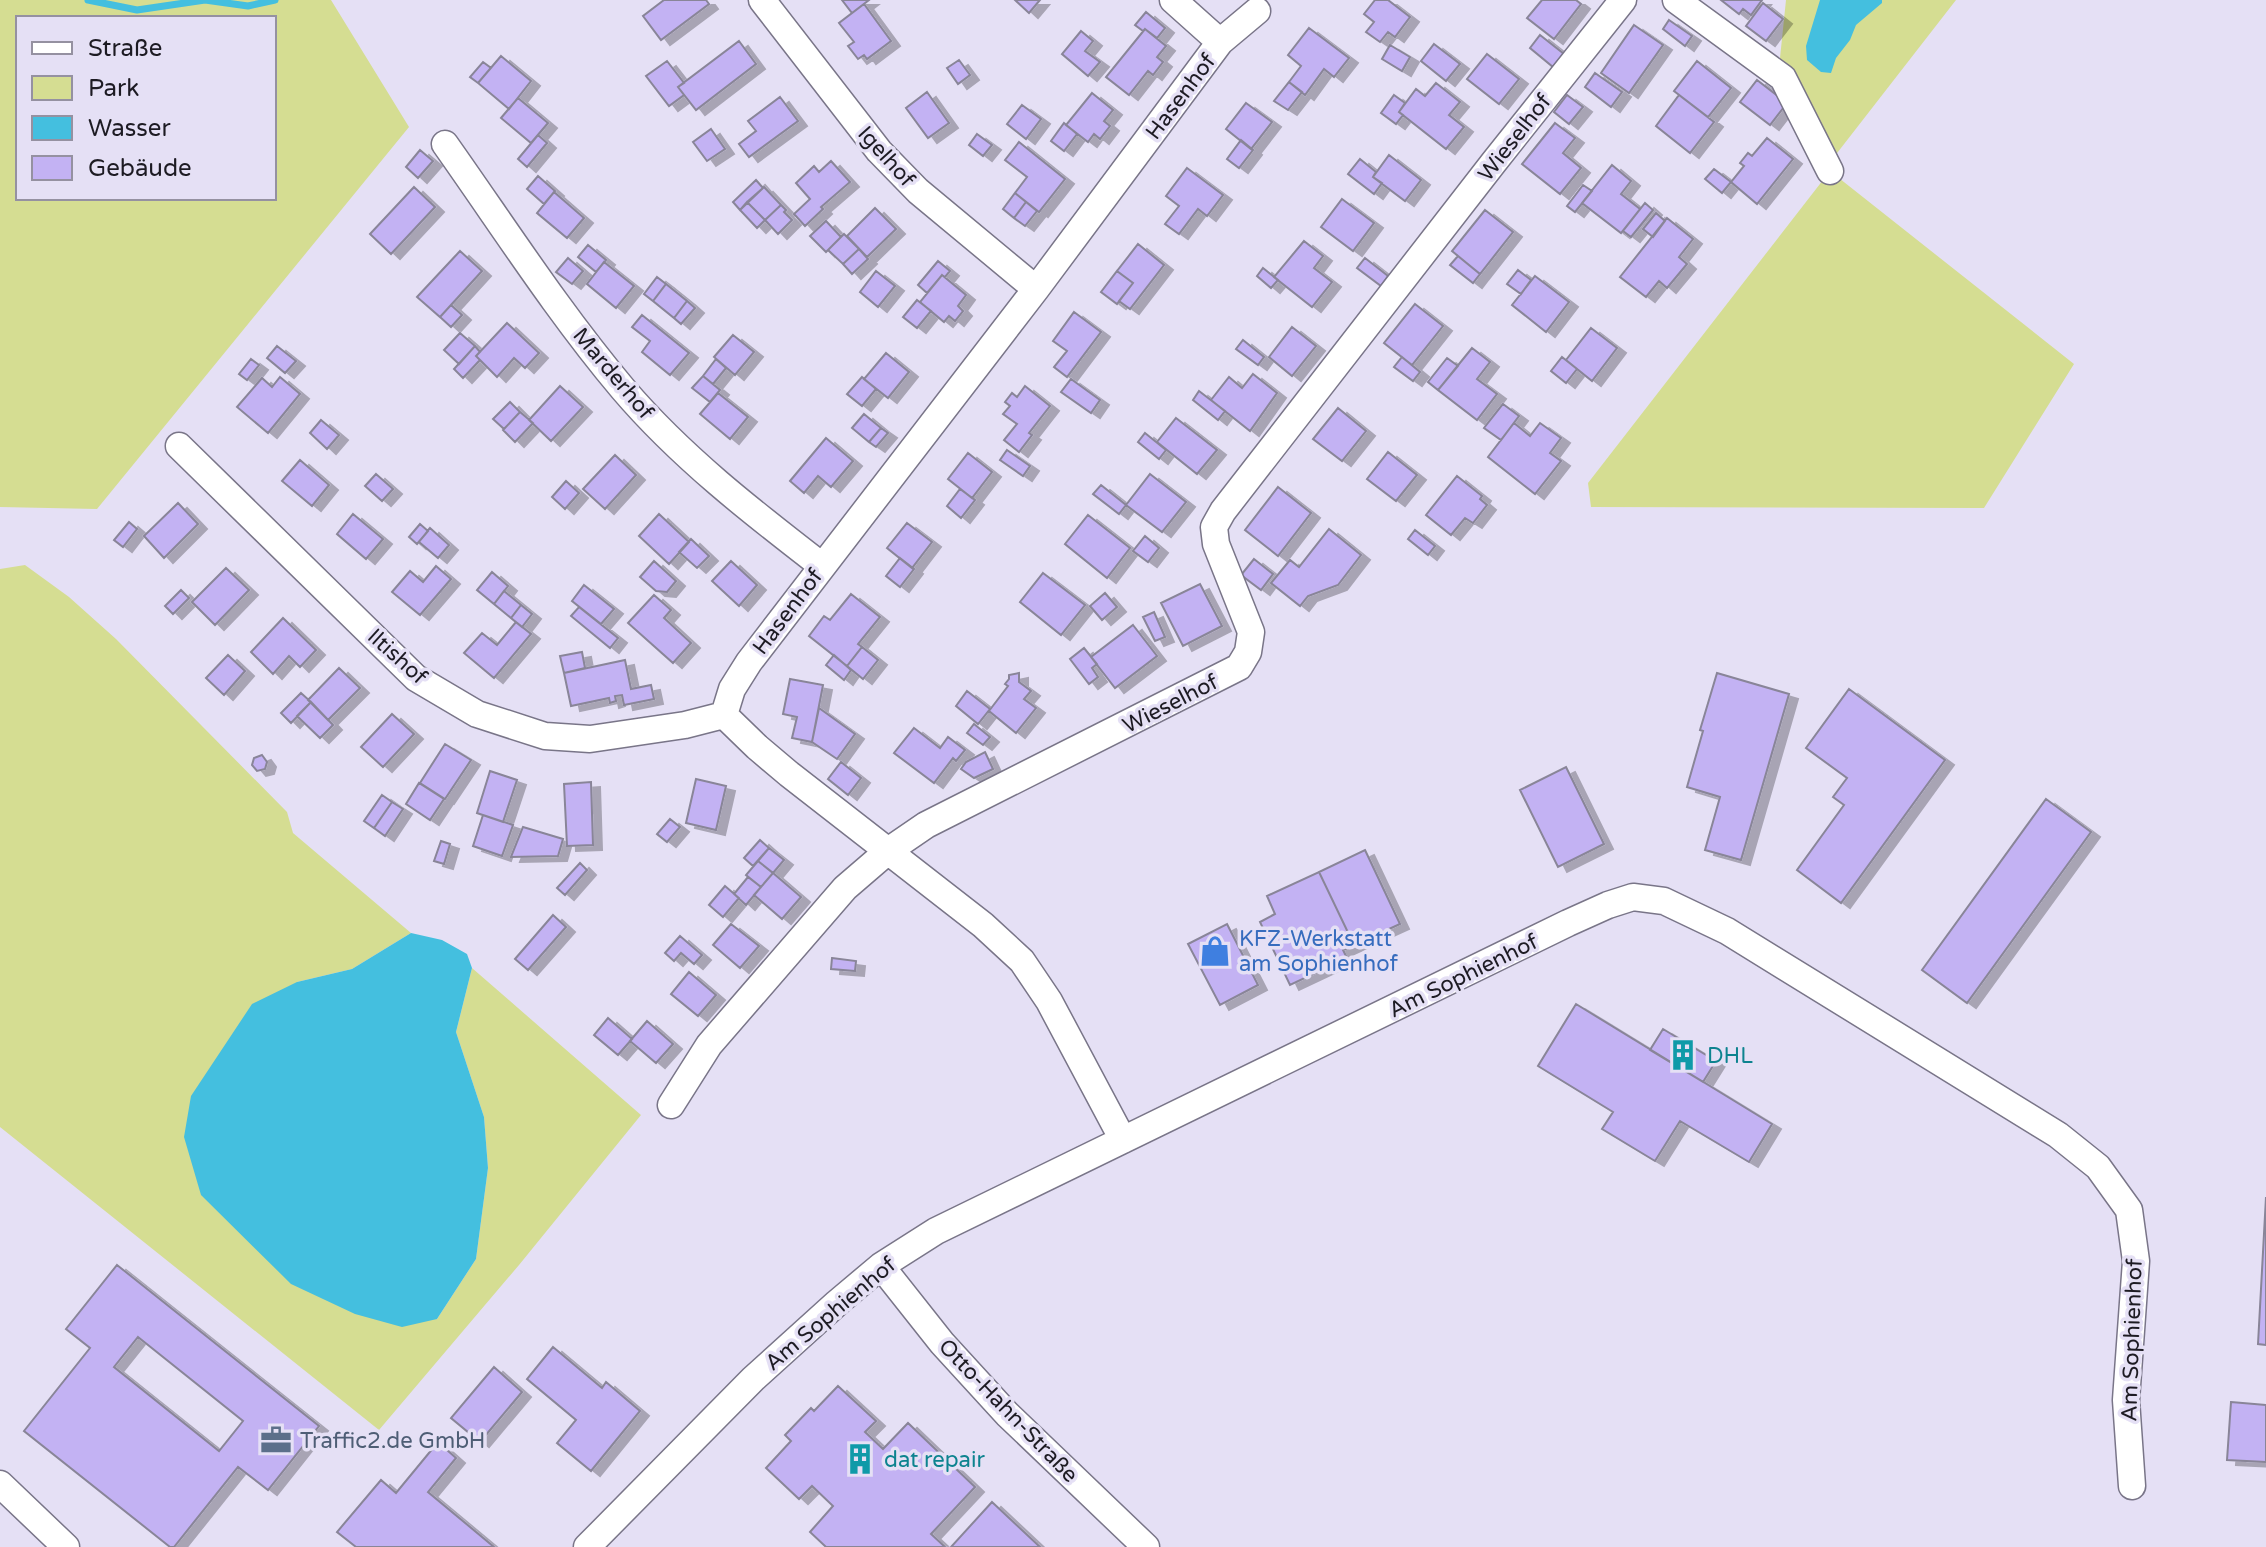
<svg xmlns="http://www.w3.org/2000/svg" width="2266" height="1547" font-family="'Varela Round',sans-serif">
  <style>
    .green { fill: #d5dd92; fill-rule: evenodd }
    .water { fill: #44bfdf }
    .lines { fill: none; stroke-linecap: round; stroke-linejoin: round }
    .stream { stroke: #44bfdf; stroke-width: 7 }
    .building { fill: #c3b2f3; stroke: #898598; stroke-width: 2; fill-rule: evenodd; filter: url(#shadow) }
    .street-casing { stroke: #797588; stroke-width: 29 }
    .street { stroke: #fff; stroke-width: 26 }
    .labels { text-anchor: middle; stroke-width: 7; stroke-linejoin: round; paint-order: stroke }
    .street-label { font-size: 22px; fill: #1d1b23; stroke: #e5e0f5 }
    .shop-label { font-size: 22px; fill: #366cbe; stroke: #e5e0f5; text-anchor: start }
    .culture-label { font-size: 22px; fill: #0d838f; stroke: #e5e0f5; text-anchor: start }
    .service-label { font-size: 22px; fill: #4e5e75; stroke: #e5e0f5; text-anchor: start }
  </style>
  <defs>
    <filter id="shadow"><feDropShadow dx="9" dy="5" stdDeviation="0" flood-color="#0004"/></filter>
  </defs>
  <rect width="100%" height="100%" fill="#e5e0f5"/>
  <path class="green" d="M0,0H331L409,127L97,509L0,507ZM18,18H274V198H18Z
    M1786,0H1956L1834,157L1780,58Z
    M1830,171L2074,364L1984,508L1591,507L1588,483Z
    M25,565L69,597L116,639L287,812L293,833L411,933L352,969L297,982L437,1319L476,1259L488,1168L484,1117L456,1032L472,968L641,1115L519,1265L379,1430L0,1127V569Z"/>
  <path class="water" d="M1820,0H1882V3L1856,25L1850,40L1836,58L1831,73L1821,72L1807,60L1806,46Z
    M411,933L442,940L467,954L472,968L456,1032L484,1117L488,1168L476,1259L437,1319L402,1327L355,1314L291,1284L201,1195L184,1137L191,1096L252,1004L297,982L352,969Z"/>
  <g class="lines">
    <path class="stream" d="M88,0L137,10L205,0L248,6L275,0"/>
  </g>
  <path class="building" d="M664,0H706L709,4L661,40L643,16Z
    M842,0H869L852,13Z
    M1015,0H1040L1029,13Z
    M1375,0H1388L1410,17L1395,37L1388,32L1380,42L1366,32L1374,22L1364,14Z
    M1542,0H1576L1581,4L1554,39L1527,18Z
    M1721,0H1762L1751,15L1743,9L1739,14Z
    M1763,3L1783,19L1766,41L1746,26Z
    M864,4L891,41L867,59L864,55L858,59L848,46L854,42L839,23Z
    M1146,12L1165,28L1157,38L1145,29L1143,31L1135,25Z
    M1669,20L1692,36L1685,46L1663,29Z
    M1634,25L1663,45L1629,93L1601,73Z
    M1309,28L1349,58L1334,77L1324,69L1305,95L1289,82L1301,66L1288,55Z
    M1145,29L1166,46L1157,57L1163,62L1153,75L1148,71L1129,95L1106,77Z
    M1081,31L1093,41L1085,51L1100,62L1088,76L1062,54Z
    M1540,35L1564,54L1553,67L1530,48Z
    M739,41L756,64L696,110L678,87Z
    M1434,44L1460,64L1446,81L1421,61Z
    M1390,45L1410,57L1402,71L1382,59Z
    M1487,54L1519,79L1499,104L1467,79Z
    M501,56L531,81L509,109L478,83Z
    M959,60L970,75L958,84L947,68Z
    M667,61L684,83L678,87L684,95L669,106L646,76Z
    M1697,61L1731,88L1708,117L1674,91Z
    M483,62L491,68L478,83L470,77Z
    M1595,73L1622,92L1611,107L1585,87Z
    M1757,80L1787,103L1770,125L1740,102Z
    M1289,82L1302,92L1288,110L1274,101Z
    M1436,83L1460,102L1449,115L1464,127L1446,149L1399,112L1416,89L1425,96Z
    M927,92L949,123L928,138L906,108Z
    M1092,93L1113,110L1104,121L1110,126L1100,139L1094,134L1088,142L1066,125Z
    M1394,95L1405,103L1399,112L1403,115L1396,124L1381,113Z
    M1567,95L1583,107L1569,124L1554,112Z
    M1679,95L1714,122L1690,153L1656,126Z
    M780,97L798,121L749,157L739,144L756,131L748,121Z
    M518,98L548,123L531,143L501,118Z
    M1246,103L1272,122L1251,149L1226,129Z
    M1022,105L1041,119L1026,139L1007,124Z
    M1064,123L1077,134L1064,151L1051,141Z
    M1555,123L1575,138L1563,153L1581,168L1560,194L1522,164Z
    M711,129L725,149L707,161L693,142Z
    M977,134L992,145L983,156L969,145Z
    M538,135L547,143L527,167L518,159Z
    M1767,138L1793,159L1757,204L1731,182L1744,166L1740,163L1748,153L1752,156Z
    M1241,140L1253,150L1239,168L1227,159Z
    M1019,142L1065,179L1039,212L1015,193L1027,177L1005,160Z
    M420,150L433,161L418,178L406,167Z
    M1389,155L1421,180L1405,201L1373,177Z
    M1360,159L1376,172L1373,177L1382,183L1374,194L1348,174Z
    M831,161L850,182L821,207L823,209L805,226L794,214L810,199L796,183L814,166L819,172Z
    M1612,165L1631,181L1621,194L1640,209L1621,233L1582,203Z
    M1187,168L1223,195L1207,216L1198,209L1179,234L1165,224L1179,206L1166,196Z
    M1714,169L1731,182L1722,193L1705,179Z
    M538,176L555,191L544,204L527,189Z
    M756,180L763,188L740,210L733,202Z
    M1583,185L1592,191L1575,212L1567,206Z
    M414,187L435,207L391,254L370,234Z
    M764,187L781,205L765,220L747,202Z
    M554,192L584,218L567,238L537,213Z
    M1015,193L1026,202L1014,218L1003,209Z
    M1342,199L1374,223L1353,251L1321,227Z
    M747,202L765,220L757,228L740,210Z
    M1026,202L1037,211L1025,226L1014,218Z
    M1645,203L1653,210L1631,237L1623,231Z
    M781,205L786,210L784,212L792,220L778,234L765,220Z
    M875,208L896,229L867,257L847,236Z
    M1485,210L1513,232L1480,274L1452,251Z
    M1656,213L1665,221L1653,237L1643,229Z
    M1667,218L1693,239L1679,257L1687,264L1667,288L1659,281L1646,297L1620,277Z
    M826,221L841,237L826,252L810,236Z
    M844,234L859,249L843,264L828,250Z
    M1304,241L1323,256L1314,268L1332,282L1312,307L1274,277Z
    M1138,244L1164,265L1130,309L1119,301L1133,283L1117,271Z
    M588,245L606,260L596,272L578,257Z
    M859,249L868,259L852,274L843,264Z
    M460,251L482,271L440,317L417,297Z
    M1458,256L1480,274L1473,283L1450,265Z
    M568,258L583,271L572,284L556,272Z
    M1365,258L1388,276L1381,286L1357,268Z
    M938,261L950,271L945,277L942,275L927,293L918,285Z
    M604,262L634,286L616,308L587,284Z
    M1263,268L1278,280L1271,288L1257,276Z
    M1518,270L1531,280L1521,294L1507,284Z
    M876,271L895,286L878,307L860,292Z
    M1117,271L1133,283L1117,304L1101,292Z
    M942,275L966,295L958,306L963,311L955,321L949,316L944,322L920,302Z
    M1535,276L1569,302L1546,332L1512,305Z
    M657,277L666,284L653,301L644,294Z
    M666,284L687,301L674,318L653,301Z
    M917,300L931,311L917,328L903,317Z
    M687,301L695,308L681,324L674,318Z
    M1415,304L1443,326L1412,365L1384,343Z
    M451,305L462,315L451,327L440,317Z
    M1074,312L1101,332L1067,377L1054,367L1067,351L1053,341Z
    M642,315L689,353L670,375L642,352L650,341L632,327Z
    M507,323L539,353L525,368L514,358L497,377L476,356Z
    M1292,327L1316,346L1292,376L1269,357Z
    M1591,328L1617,348L1592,381L1566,360Z
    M460,333L475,346L459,364L444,350Z
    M733,335L754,352L735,375L714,357Z
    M1243,340L1264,357L1258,365L1236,349Z
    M277,346L296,361L285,373L267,358Z
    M475,346L480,352L476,356L480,360L463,378L454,369Z
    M1472,348L1490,362L1477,379L1497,394L1477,420L1438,390Z
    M886,353L909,372L888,398L864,379Z
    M1402,357L1420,372L1413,381L1394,367Z
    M1562,357L1577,369L1566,383L1551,371Z
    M1447,358L1458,366L1438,390L1428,382Z
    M251,359L259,365L247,380L239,374Z
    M716,359L726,368L713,384L703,376Z
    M1253,374L1277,393L1250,431L1211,400L1229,377L1242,388Z
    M703,376L720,390L710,402L692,388Z
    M280,377L300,394L268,433L237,407L262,378L272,387Z
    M862,377L876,389L862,406L847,394Z
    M1071,379L1100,400L1091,413L1061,392Z
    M560,386L583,407L551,441L529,420Z
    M1025,386L1050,406L1029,433L1032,435L1019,452L1004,440L1017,424L1003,414L1010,406L1005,402L1012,393L1017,397Z
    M1199,391L1225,411L1218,420L1193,400Z
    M718,393L748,417L730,439L700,414Z
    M510,402L520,412L504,429L493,419Z
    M1503,404L1519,416L1501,440L1484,428Z
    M1338,408L1366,431L1342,461L1313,439Z
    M520,412L533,423L515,442L503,430Z
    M864,414L881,428L869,442L852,428Z
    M1176,418L1217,450L1197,474L1157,442Z
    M321,420L339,435L327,449L310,433Z
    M1514,423L1530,436L1540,423L1561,438L1550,453L1561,461L1535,494L1488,457Z
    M881,428L888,433L876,447L869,442Z
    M1145,433L1166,450L1159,459L1138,442Z
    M826,438L853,461L831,487L818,476L804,493L790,481Z
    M1007,450L1030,466L1023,476L1000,460Z
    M1388,452L1417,475L1396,501L1367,479Z
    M968,453L992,472L972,498L948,479Z
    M615,455L636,475L605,509L583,489Z
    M300,460L329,485L312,506L282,481Z
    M376,474L393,489L382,501L365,486Z
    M1150,474L1186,502L1162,532L1126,505Z
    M1457,476L1482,496L1480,499L1487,505L1473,523L1465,518L1451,535L1426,515Z
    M566,481L579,493L565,509L552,497Z
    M1101,485L1126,505L1119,514L1093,494Z
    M1278,487L1311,513L1278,556L1245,530Z
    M960,489L975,500L961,518L947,506Z
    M178,503L198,524L164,558L144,536Z
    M353,514L383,539L366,559L337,534Z
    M659,514L689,542L669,564L639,536Z
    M1088,515L1130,548L1107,578L1065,544Z
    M129,522L137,529L123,547L114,540Z
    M907,523L932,542L912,568L887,548Z
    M420,524L428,531L417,544L409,537Z
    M430,528L449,545L438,558L419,542Z
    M1329,529L1361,555L1338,585L1308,596L1300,606L1271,583L1290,560L1299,567Z
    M1415,530L1435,546L1428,555L1408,539Z
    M1145,536L1159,548L1148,562L1133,551Z
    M691,539L709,556L697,568L679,552Z
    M900,558L914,569L900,587L886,576Z
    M1254,559L1273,574L1261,590L1241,575Z
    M654,561L676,581L667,592L656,591L640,577Z
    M731,561L757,585L739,606L712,581Z
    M436,566L451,579L420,615L392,592L410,571L423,582Z
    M226,568L249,590L215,625L192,602Z
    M492,572L508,586L494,604L477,590Z
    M1043,573L1085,605L1061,635L1020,602Z
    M1200,584L1222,626L1183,646L1161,603Z
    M584,585L614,609L601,624L572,601Z
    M181,590L189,598L173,614L165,606Z
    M504,591L521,605L511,618L494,604Z
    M1105,593L1117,607L1102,620L1090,606Z
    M851,594L880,617L858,644L862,647L847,666L809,636L824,616L830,620Z
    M654,595L671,610L664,618L691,643L673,663L628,623Z
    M521,605L532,614L522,627L511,618Z
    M579,607L618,638L610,648L571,616Z
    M1154,612L1165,637L1155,641L1143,617Z
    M283,618L316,650L300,667L289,656L273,674L251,652Z
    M516,622L531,634L494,678L464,653L482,633L497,645Z
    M1133,625L1157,656L1115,688L1091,657Z
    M862,647L878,660L863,679L847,666Z
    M1084,648L1097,664L1092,668L1098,677L1089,684L1070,659Z
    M582,652L585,668L564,673L560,656Z
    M228,655L245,671L224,695L206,678Z
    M834,655L851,670L844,680L826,665Z
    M625,660L631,689L651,685L654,699L624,705L622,695L615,696L616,701L610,703L609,698L571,706L564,673Z
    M339,668L360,688L328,720L308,700Z
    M1019,673V682L1031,691L1024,699L1036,708L1016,733L989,711L1008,686L1005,684L1009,679V675Z
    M1717,673L1789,694L1741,860L1705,850L1720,797L1687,787L1703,731L1700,730Z
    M790,679L823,685L812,742L792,738L797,717L783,714Z
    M1849,689L1945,760L1841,903L1797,870L1844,805L1833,797L1847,778L1806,748Z
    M967,691L990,709L978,724L956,706Z
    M301,693L311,702L291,723L281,713Z
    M311,702L333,725L320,738L297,716Z
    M819,708L855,734L837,759L812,742Z
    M392,714L414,734L383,767L361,747Z
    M974,724L990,737L983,745L967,733Z
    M914,728L940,748L948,737L965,750L956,761L953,758L934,783L894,753Z
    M445,744L471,760L445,799L420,783Z
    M985,752L993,769L974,778L961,769L966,762Z
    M262,755L267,762L265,769L257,771L252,765L254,758Z
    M841,762L861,778L848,795L828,779Z
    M1566,767L1604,844L1558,867L1520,790Z
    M490,771L517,780L503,822L477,813Z
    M696,779L726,786L716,830L686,823Z
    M591,782L593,845L567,846L564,784Z
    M419,783L444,799L430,820L406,804Z
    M382,795L392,802L374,828L364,821Z
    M2046,799L2091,832L1967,1003L1922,970Z
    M392,802L403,809L385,836L374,828Z
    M483,815L513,825L502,856L473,846Z
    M670,819L680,827L667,842L657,834Z
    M523,827L563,839L558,856L511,857Z
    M760,840L769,848L753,866L744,858Z
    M441,841L450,844L444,864L434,861Z
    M769,848L784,860L773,873L758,861Z
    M1365,850L1400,924L1354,945L1319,872Z
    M758,861L773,873L761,887L746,875Z
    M580,863L587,870L565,895L557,888Z
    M1319,872L1354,945L1343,950L1347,958L1290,985L1260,922L1275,914L1267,896Z
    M773,873L801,897L782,919L754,895Z
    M748,877L761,887L746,905L734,894Z
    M725,886L739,898L723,917L709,905Z
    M553,915L566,927L528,970L515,959Z
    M731,924L759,946L740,968L713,945Z
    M1227,924L1258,985L1220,1005L1188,944Z
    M680,936L702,955L694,964L681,953L674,961L665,953Z
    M832,958L856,961L855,971L831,969Z
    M689,972L716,995L698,1016L671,994Z
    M1576,1004L1772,1124L1749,1162L1680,1121L1655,1161L1602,1129L1613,1112L1538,1066Z
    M608,1018L632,1039L618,1055L594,1035Z
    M647,1021L673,1044L656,1063L630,1041Z
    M1663,1029L1716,1061L1703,1082L1650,1050Z
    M2266,1197V1345L2258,1344Z
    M117,1265L319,1426L268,1490L238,1467L174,1547H170L24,1431L90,1348L66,1329ZM138,1337L243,1421L219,1451L114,1367Z
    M553,1347L602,1388L606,1382L640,1411L591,1471L557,1443L576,1420L527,1379Z
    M494,1367L522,1392L480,1442L451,1418Z
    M838,1386L876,1421L865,1432L883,1449L908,1423L975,1487L931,1534L945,1547H826L810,1532L833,1506L812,1486L799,1499L766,1468L791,1441L785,1435L811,1408L814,1411Z
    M2231,1402L2266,1405V1462L2227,1460Z
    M438,1442L456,1458L428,1492L494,1547H356L337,1532L381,1480L396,1493Z
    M992,1502L1040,1547H951Z"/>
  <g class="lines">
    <defs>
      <path id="street" d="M762,0L879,151L918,191L1036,289
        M1173,0L1220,42
        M1676,0L1783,78L1830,171
        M445,144C503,226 558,312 623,389C681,457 752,512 822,566
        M179,446L416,678L477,714L545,736L590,739L685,725L724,715
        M671,1105L709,1045L845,888L888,851L926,825L1239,667L1248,652L1251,632L1216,544L1214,527L1223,511L1494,162L1623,0
        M1123,1140L1049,1001L1022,961L983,925L789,774L757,747L724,715L732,689L749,662L1036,289L1220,42L1257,11
        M881,1266L942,1343L1007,1414L1146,1547
        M0,1484L66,1547
        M587,1547L753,1379L837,1303L881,1266L936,1231L1568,923L1608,905L1633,897L1664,901L1727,931L2058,1135L2098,1167L2129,1210L2136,1261L2126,1400L2132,1486"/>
    </defs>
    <use href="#street" class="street-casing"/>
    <use href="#street" class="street"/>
  </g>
  <defs>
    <symbol id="shop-bare" viewBox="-9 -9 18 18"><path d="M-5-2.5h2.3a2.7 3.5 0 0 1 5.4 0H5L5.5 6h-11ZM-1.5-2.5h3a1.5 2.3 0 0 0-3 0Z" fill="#3f7fe0" stroke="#e5e0f5" stroke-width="2.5" paint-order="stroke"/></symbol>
    <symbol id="building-bare" viewBox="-9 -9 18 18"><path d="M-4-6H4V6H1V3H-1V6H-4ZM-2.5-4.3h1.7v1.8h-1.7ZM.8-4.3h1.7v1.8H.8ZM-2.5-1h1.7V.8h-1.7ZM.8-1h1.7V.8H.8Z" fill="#0f9aa8" stroke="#e5e0f5" stroke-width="2.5" paint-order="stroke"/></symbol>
    <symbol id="office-bare" viewBox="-9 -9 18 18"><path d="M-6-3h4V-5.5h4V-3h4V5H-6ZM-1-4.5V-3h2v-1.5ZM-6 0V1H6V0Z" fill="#5c6f8a" stroke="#e5e0f5" stroke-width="2.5" paint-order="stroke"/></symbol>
  </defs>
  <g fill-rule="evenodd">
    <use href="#shop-bare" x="1193" y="929" width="44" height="44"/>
    <use href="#building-bare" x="1661" y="1033" width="44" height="44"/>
    <use href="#office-bare" x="254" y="1418" width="44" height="44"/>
    <use href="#building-bare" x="838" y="1437" width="44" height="44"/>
  </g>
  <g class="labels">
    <g class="street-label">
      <text transform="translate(1180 96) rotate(-53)" y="8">Hasenhof</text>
      <text transform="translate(1514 137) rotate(-52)" y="8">Wieselhof</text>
      <text transform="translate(887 156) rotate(48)" y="8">Igelhof</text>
      <text transform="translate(614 373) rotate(50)" y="8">Marderhof</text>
      <text transform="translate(787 611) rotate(-53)" y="8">Hasenhof</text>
      <text transform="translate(398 656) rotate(42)" y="8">Iltishof</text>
      <text transform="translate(1170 703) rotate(-27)" y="8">Wieselhof</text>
      <text transform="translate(1463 975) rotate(-26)" y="8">Am Sophienhof</text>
      <text transform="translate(830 1313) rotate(-40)" y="8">Am Sophienhof</text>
      <text transform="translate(2131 1340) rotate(-88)" y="8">Am Sophienhof</text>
      <text transform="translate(1009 1410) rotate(46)" y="8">Otto-Hahn-Straße</text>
    </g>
    <g class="shop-label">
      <text x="1239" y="946">KFZ-Werkstatt<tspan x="1239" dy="25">am Sophienhof</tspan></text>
    </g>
    <g class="culture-label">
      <text x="1707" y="1063">DHL</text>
      <text x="884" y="1467">dat repair</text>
    </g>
    <g class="service-label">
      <text x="300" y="1448">Traffic2.de GmbH</text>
    </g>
  </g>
  <rect x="16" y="16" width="260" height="184" fill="#e5e0f5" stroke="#9591a1" stroke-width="2"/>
  <rect x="32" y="42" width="40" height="12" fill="#ffffff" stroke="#9591a1" stroke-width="2"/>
  <text x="88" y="56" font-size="24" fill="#1d1b23">Straße</text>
  <rect x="32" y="76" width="40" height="24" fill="#d5dd92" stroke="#9591a1" stroke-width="2"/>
  <text x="88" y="96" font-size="24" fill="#1d1b23">Park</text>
  <rect x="32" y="116" width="40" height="24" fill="#44bfdf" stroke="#9591a1" stroke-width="2"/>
  <text x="88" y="136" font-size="24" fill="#1d1b23">Wasser</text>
  <rect x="32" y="156" width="40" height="24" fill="#c3b2f3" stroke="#9591a1" stroke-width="2"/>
  <text x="88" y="176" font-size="24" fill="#1d1b23">Gebäude</text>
</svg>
